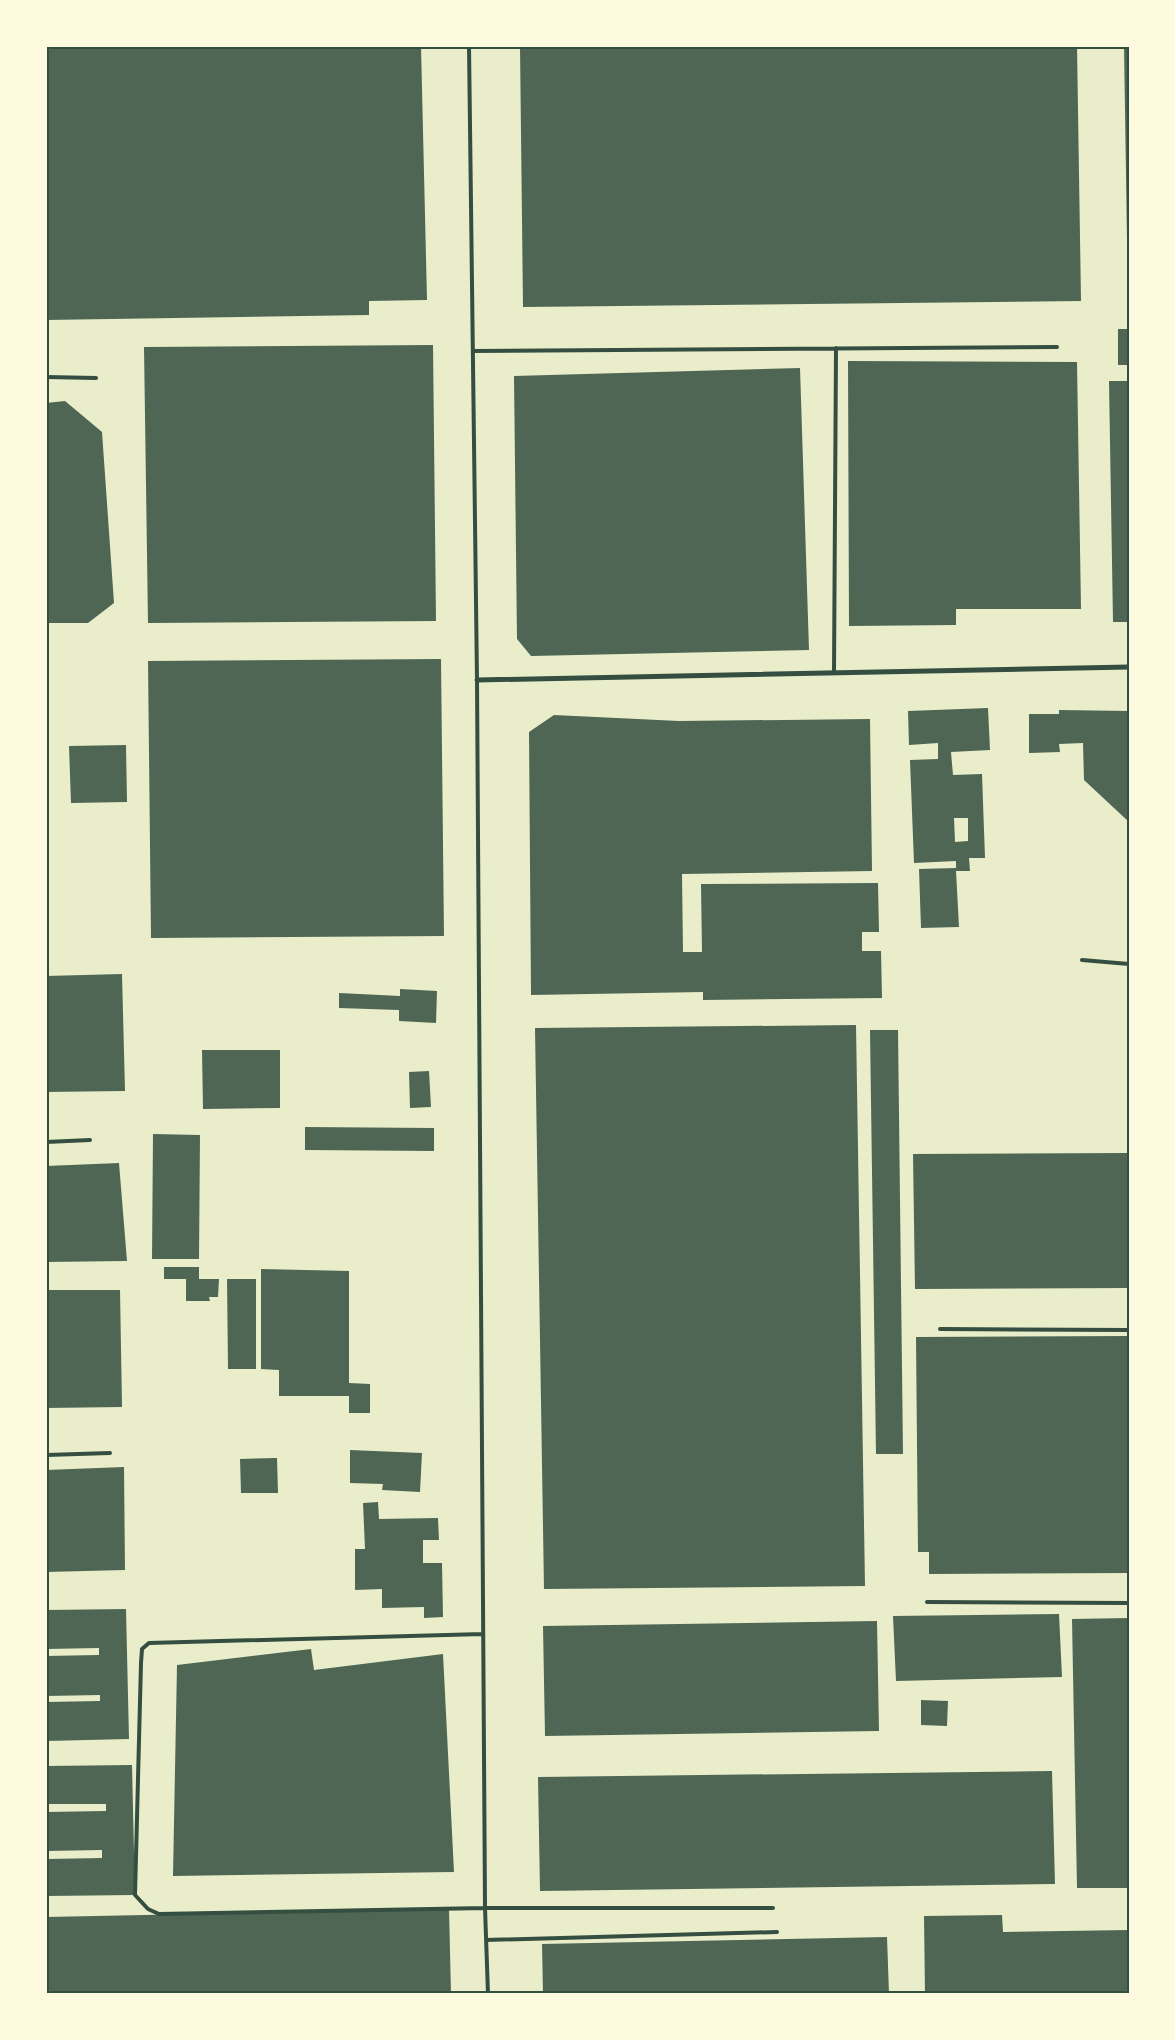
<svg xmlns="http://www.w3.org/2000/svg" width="1175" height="2040" font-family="Rubik,sans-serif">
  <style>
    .building { fill: #4f6655; fill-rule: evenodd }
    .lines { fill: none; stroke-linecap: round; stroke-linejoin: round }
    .service { stroke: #344e41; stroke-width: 4 }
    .minor { stroke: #344e41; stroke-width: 5 }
    .neatline { fill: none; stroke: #344e41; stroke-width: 2 }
  </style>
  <rect width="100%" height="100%" fill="#e9edc9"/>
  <path class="building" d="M46,46H421L427,300L369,301V315L46,320Z
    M520,46H1077L1081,301L523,307Z
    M1124,46H1129V239H1127Z
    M1118,329H1129V365H1118Z
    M433,345L436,621L148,623L144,347Z
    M848,361L1077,362L1081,609H956V625L849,626Z
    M800,368L809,650L531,656L517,639L514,376Z
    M1109,381H1129V622H1113Z
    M65,401L102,432L114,603L88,623H46V403Z
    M441,659L444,936L151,938L148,661Z
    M988,708L990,750L951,752L953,775L982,774L985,858H969L970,871H956L959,927L921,928L919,869L956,868V861L914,863L910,760L938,759V743L909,745L908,711ZM954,818H968V841L955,842Z
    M1059,710L1129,711V822L1084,780L1083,743L1059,744L1060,752L1029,753V714H1059Z
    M554,715L679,721L870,719L872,871L682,874L683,952H702L701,884L878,883L879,932H862V951H881L882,998L703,1000V992L531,995L529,732Z
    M126,745L127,802L71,803L69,746Z
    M122,974L125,1091L46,1092V976Z
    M400,989L437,991L436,1023L399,1021V1010L339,1008V993L400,996Z
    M856,1025L865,1586L544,1589L535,1028Z
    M870,1030H898L903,1454H876Z
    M202,1050H280V1108L203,1109Z
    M429,1071L431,1107L410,1108L409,1072Z
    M305,1127L434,1128V1151L305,1150Z
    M153,1134L200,1135L199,1259H152Z
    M1129,1153V1288L915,1289L913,1154Z
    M119,1163L127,1261L46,1262V1166Z
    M164,1267H199V1279H219L218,1297H209L210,1301H186V1279H164Z
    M261,1269L349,1271V1383L370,1384V1413H349V1396H279V1370L261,1369Z
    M227,1279H256V1369H228Z
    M46,1290H120L122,1407L46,1408Z
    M1129,1336V1573L929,1574V1552H918L916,1337Z
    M350,1450L422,1453L420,1492L382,1490L383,1484L350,1483Z
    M277,1458L278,1493H241L240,1459Z
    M124,1467L125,1570L46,1572V1470Z
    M378,1502L379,1519L438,1518L439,1540H423V1563H442L443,1617L424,1618V1607L382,1608V1589L355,1590V1549H365L363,1503Z
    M126,1609L129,1739L46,1741V1702L100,1701V1695L46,1696V1656L99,1655V1648L46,1649V1610Z
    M1059,1614L1062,1677L896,1681L893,1616Z
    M1129,1618V1888H1077L1072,1619Z
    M877,1621L879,1731L545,1736L543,1626Z
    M311,1649L314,1670L443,1654L454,1872L173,1876L177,1665Z
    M921,1700L948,1701L947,1726L921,1725Z
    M132,1765L135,1895L46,1896V1859L102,1858V1850L46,1851V1812L106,1811V1804H46V1766Z
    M1052,1771L1055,1884L540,1891L538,1777Z
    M449,1909L451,1994H46V1917Z
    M1002,1915L1003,1932L1129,1930V1994H925L924,1916Z
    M887,1937L889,1994H543L542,1944Z"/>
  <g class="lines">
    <path class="service" d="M469,46L477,680L485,1908L488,1994
      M473,351L1057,347
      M46,377L96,378
      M834,673L836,348
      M1082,960L1129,964
      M46,1142L90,1140
      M940,1329L1129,1330
      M46,1455L110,1453
      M927,1602L1129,1603
      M483,1634L149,1643L142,1649L141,1663L135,1895L148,1909L159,1914L485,1908H773
      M486,1940L777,1932"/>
    <path class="minor" d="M477,680L1129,667"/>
  </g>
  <rect width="1175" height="2040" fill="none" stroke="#fefae0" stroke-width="95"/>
  <rect x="48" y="48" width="1080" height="1944" class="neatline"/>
</svg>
